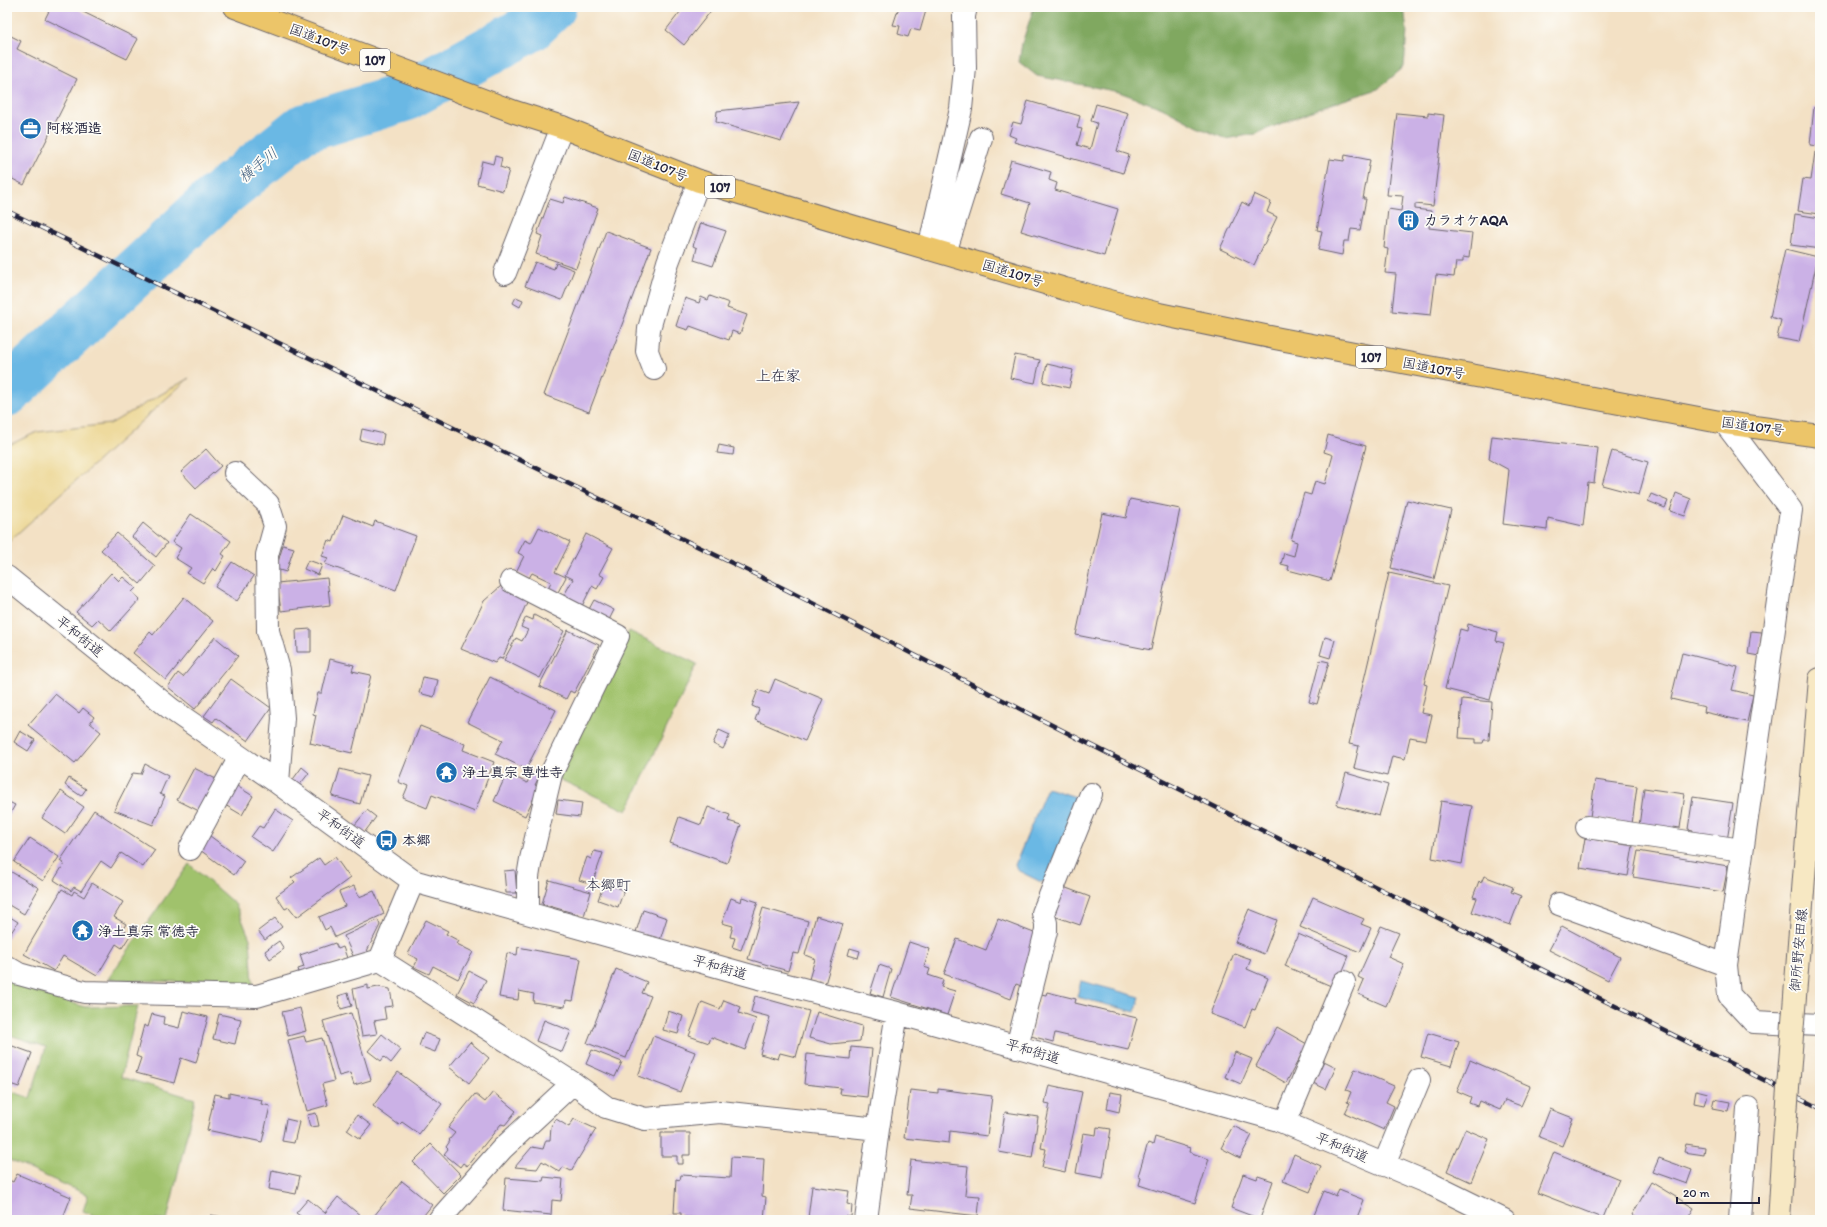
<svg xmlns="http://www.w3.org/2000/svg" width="1827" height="1227" font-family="Itim,'Klee One',sans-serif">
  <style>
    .green { fill: #a0c26c; stroke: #617254 }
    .forest { fill: #80a860; stroke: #51654e }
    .sand { fill: #eeda9e; stroke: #887e6c }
    .water { fill: #6ab8e4; stroke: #466d90 }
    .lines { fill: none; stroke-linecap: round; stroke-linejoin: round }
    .river { stroke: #6ab8e4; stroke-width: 49 }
    .building { fill: #cbb1e6 }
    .minor-casing { stroke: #6b656b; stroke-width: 24 }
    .secondary-casing { stroke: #6b656b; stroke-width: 24 }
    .trunk-casing { stroke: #6b656b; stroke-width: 24 }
    .minor { stroke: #fff; stroke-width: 22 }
    .secondary { stroke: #f7e8c3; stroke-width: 22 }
    .trunk { stroke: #ecc569; stroke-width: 22 }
    .rail-casing { stroke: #22223b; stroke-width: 4.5 }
    .rail { stroke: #fdfcf7; stroke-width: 3; stroke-dasharray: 9; stroke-linecap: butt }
    .secondary-bridge-casing { stroke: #6b656b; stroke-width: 24; stroke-linecap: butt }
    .secondary-bridge { stroke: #f7e8c3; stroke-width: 22 }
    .labels { text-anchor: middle; stroke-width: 3.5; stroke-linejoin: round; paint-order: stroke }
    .shield { fill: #fdfcf7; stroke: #646373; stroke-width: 1 }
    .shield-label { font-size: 13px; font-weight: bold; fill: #22223b }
    .street-label { font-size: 14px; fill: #22223b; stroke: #fdfcf7 }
    .poi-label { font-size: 14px; font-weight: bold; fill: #22223b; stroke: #fdfcf7; text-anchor: start }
    .water-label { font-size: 15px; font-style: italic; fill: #3f5e7f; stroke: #fdfcf7 }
    .neighbourhood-label { font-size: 15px; fill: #22223b; stroke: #fdfcf7 }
  </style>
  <rect width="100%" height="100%" fill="#fdfcf7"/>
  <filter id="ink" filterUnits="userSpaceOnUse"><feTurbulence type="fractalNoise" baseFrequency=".025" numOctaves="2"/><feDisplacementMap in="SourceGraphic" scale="8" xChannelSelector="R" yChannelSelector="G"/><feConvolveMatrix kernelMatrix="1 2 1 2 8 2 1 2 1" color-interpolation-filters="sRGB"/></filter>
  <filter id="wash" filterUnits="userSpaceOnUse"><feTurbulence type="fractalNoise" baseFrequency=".012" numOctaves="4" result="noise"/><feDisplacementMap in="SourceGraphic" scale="16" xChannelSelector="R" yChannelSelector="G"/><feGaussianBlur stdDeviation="0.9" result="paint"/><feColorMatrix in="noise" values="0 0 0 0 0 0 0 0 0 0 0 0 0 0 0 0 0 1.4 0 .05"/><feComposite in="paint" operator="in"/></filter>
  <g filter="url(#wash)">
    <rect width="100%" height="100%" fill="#f3e1c5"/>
    <path class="green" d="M629,631L697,664L627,811L559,779Z
      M189,864L236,905L250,939L253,985L108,979Z
      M7,980L20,986L85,1007L138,1006L121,1077L195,1099L167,1220H106L83,1211L88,1195L7,1159V1090L30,1098L46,1047L7,1034Z"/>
    <path class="forest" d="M1034,7H1404L1407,31L1404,67L1378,89L1319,108L1255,134L1226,139L1198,127L1162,108L1119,92L1037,76L1019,62L1022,43Z"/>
    <path class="sand" d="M189,378L7,543V446L37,432L110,424Z"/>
    <path class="water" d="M1047,788L1079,798L1045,881L1041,882L1017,870L1015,865Z
      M1081,981L1140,997L1135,1012L1077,997Z"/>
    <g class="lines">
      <path class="river" d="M7,392L214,200L302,129L405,97L530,28L552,7"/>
    </g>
    <g id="blocks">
      <path class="building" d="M51,7H73L138,39L127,59L45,19Z
        M684,7H714L684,45L666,30Z
        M899,7H927L920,31L911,29L908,37L898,34L900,26L893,25Z
        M7,34L21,41L17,49L77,79L24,185L7,176Z
        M1028,101L1080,116L1077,128L1082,129L1077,145L1090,149L1097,123L1091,121L1096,104L1128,113L1117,151L1129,155L1123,173L1014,142L1016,138L1009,135L1013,122L1021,124Z
        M799,102L781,141L716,122L717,111Z
        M1814,107L1820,108V146L1810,145Z
        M1397,113L1428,116V113L1444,115L1433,206L1415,204V209L1431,211L1429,228L1472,233L1469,258L1463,257V262H1456L1454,277L1436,275L1431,315L1392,311L1396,274L1385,273L1388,249L1384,248L1388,209L1401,211L1403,196L1387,195Z
        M1815,152L1820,153V214L1798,211L1803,179L1811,180Z
        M1345,155L1370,160L1363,199H1366L1360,230L1351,229L1349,241H1344L1342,255L1318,250L1322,231L1317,230L1330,159L1344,161Z
        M495,156L502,158L500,167L509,170L503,191L477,184L482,161L493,164Z
        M1011,160L1051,172L1049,180L1057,183L1055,190L1118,209L1104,256L1021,231L1030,203L1001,194Z
        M1254,194L1271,202L1267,212L1277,217L1254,265L1220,249L1242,202L1249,206Z
        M565,197L598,208L576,268L536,254L542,236L537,234L550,199L563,203Z
        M1795,214L1820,218V249L1791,245Z
        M701,223L726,231L713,266L694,260L697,248L693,246Z
        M606,231L651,248L589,412L544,395Z
        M1785,249L1818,257L1799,342L1777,338L1781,320L1770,317Z
        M535,262L554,269L556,263L574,270L562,300L525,286Z
        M710,296L729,303L727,308L747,315L740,334L732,331L729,340L690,326L688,330L676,326L685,298L699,303L701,297L708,300Z
        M516,297L523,300L520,307L513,303Z
        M1015,355L1040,360L1035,383L1010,378Z
        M1047,364L1073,370L1069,388L1043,382Z
        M362,429L384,434L382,445L360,440Z
        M1328,435L1366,446L1330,581L1288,570L1289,566L1281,564L1284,553L1294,556L1297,542L1291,540L1304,493L1311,495L1315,481L1325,484L1333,455L1324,452Z
        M1492,436L1598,448L1594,483L1588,482L1583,526L1548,518L1547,530L1503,524L1509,470L1489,459Z
        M719,445L734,448L733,455L717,453Z
        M206,449L221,466L196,488L181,472Z
        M1612,451L1648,462L1639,495L1602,485Z
        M1676,493L1691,499L1685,516L1670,511Z
        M1651,494L1668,501L1665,508L1648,501Z
        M1130,499L1180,509L1151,650L1076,635L1102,513L1126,518Z
        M1407,500L1451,510L1434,579L1391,568Z
        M191,514L231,541L222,554L225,556L216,571L213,568L203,583L187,573L191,568L175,558L181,548L172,542Z
        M343,515L373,527L375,521L416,536L396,590L325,564L328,558L322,556L328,540L333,542Z
        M143,523L167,543L156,557L132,537Z
        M539,527L570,542L555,572L566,577L557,594L547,590L551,582L532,573L529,578L516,572L524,556L518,553L525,540L531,543Z
        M117,533L155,566L140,584L101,550Z
        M586,534L613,548L599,574L604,577L597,589L592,586L581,608L562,599L573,579L565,575Z
        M283,545L294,548L286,572L276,569Z
        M308,560L322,565L318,575L304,569Z
        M232,562L254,576L237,601L215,587Z
        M111,573L119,581L123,577L136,588L132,592L140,599L111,631L98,619L92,625L76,612Z
        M1389,573L1448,586L1424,684L1427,685L1421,713L1432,715L1426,740L1410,737L1405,759L1392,756L1387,776L1354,768L1359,746L1349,744Z
        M327,578L330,605L281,611L277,583Z
        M501,586L528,600L502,659L499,658L495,663L461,649L484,601Z
        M184,597L213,621L166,680L133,653L150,632L153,635Z
        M594,600L614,610L608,622L588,611Z
        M534,615L564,631L540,678L504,660L516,638L522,641L528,630L521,627L526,617L533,620Z
        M1468,624L1498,632L1496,641L1504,643L1490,700L1445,689L1460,629L1467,631Z
        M311,629V652H297L296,630Z
        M568,630L599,645L574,693L570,691L566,699L539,686Z
        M1751,631L1762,632L1759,656L1748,654Z
        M215,637L238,656L195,709L168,687L178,673L183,677Z
        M1325,637L1335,640L1330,658L1320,655Z
        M1682,653L1738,667L1732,690L1753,695L1747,722L1704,712L1705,707L1671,699Z
        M330,659L354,665L352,671L371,675L352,753L310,743L316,715L313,714L318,693H322Z
        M1320,660L1329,662L1317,704L1309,702Z
        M423,677L438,680L434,697L419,693Z
        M490,677L556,710L526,769L495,754L503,740L467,722Z
        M231,679L271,708L248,741L216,718L213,722L204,716Z
        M775,679L823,699L805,741L755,720L759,709L752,706L758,690L769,694Z
        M55,694L79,713L83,708L94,717L90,723L101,732L75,763L28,725Z
        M1462,699L1492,702L1489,740H1484L1483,743H1476V739L1459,738Z
        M420,726L465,744L463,750L494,762L475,812L432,795L427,808L403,798L408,786L398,782Z
        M719,730L730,735L723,749L713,744Z
        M20,731L35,740L28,751L14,742Z
        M145,764L168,776L160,794L165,796L153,825L114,810L133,773L141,774Z
        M302,767L309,773L298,787L291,782Z
        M194,768L218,780L201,812L177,800Z
        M340,769L368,776L360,804L332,796Z
        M507,773L527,783L532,773L539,777L535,785L539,787L525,816L494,801Z
        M1346,773L1388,785L1379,816L1337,805Z
        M69,778L86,789L81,796L65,785Z
        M1595,780L1637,786L1632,824L1590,817Z
        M237,786L253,796L242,815L225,805Z
        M1644,788L1685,794L1680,828L1673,827V830L1639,826Z
        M61,791L84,807L65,834L42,818Z
        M1693,797L1733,803L1727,841L1692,836L1693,830L1688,829Z
        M558,800L582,803L580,817L556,814Z
        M7,801L15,805L7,819Z
        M1441,801L1472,806L1462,864L1432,858Z
        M708,807L730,815L728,821L741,825L727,863L670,843L679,817L701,825Z
        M275,809L293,821L273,852L251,837L259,826L263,828Z
        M94,810L155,850L143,867L121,853L111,868L101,861L81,891L74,887L71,891L54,880L64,864L60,861Z
        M367,810L376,817L364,833L354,826Z
        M210,836L244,861L234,875L200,850Z
        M30,838L59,857L43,881L14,862Z
        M1585,838L1633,846L1628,876L1580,868Z
        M594,851L603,853L592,884L579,880L587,857L591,859Z
        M1638,851L1728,866L1723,892L1633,877Z
        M335,857L350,878L297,917L289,907L285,909L276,896L295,882L291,878L319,858L324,865Z
        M8,870L39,888L24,914L7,904Z
        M515,870L517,893H506L504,871Z
        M1484,876L1513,887L1511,892L1521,896L1510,925L1472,912L1477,898L1473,897L1479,881L1481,883Z
        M549,880L591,892L584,916L542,904Z
        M92,883L123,902L114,917L126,924L123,929L131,934L122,948L116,944L97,976L63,956L54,971L24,954L62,889L72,895L74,891L84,897Z
        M604,883L624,890L618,907L598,900Z
        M354,886L359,897L374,891L384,914L335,937L330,927L325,930L319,917L345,906L339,892Z
        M1061,886L1090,897L1080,925L1051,915Z
        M742,897L758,902L741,950L732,947L735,938L730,937L733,926L722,923L731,898L741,902Z
        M1313,897L1364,919L1361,924L1371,928L1360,952L1300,927Z
        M763,908L808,921L799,954L793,953L788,971L748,959Z
        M1249,909L1277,920L1264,954L1235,942Z
        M643,910L667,918L660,940L636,932Z
        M7,915L18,922L7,939Z
        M816,916L843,924L825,984L809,979L815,959L805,955Z
        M275,918L282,927L265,940L258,931Z
        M998,919L1039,935L1024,987L1016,984L1011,999L944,974L957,939L986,950Z
        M378,920L380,925L366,953L354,958L344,936Z
        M426,920L448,931L446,934L459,941L457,944L473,952L458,979L433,966L429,974L414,967L418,959L408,954Z
        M1381,926L1399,933L1388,957L1404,964L1386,1006L1358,994L1364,980L1358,977Z
        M1562,926L1620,957L1608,980L1549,950Z
        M1298,934L1349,956L1341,975L1337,973L1331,986L1285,966Z
        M279,941L284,949L270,959L265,951Z
        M909,942L930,949L924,967L930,969L928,975L943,980L941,987L955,991L947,1015L891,997Z
        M335,943L338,949L343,947L347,958L300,975L298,969L304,967L300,955Z
        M518,947L581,959L573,1001L566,1000L565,1007L533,1002L534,994L519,991L518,1000L499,997L507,953L517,955Z
        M850,948L860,951L858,958L848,955Z
        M1234,953L1251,959L1247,969L1268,978L1255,1010L1252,1009L1245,1027L1210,1014Z
        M879,965L891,969L883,997L870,993Z
        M616,969L647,982L642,993L651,996L626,1058L587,1043Z
        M469,971L486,980L474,1003L457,994Z
        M368,985V989L378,987L390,989L393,1006L384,1007L386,1019L374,1021L377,1034L362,1036L353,989Z
        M1047,992L1076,999L1075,1003L1137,1018L1128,1050L1055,1033L1053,1042L1031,1036L1041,994L1046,995Z
        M348,993L352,1006L341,1009L338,996Z
        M755,996L809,1011L796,1057L780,1053L778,1059L760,1054L770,1017L751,1012Z
        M724,1000L741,1007L739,1013L756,1019L745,1050L711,1037L709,1043L689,1036L702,1002L720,1009Z
        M300,1008L306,1031L288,1036L282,1012Z
        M183,1011L208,1017L196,1063L181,1058L174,1083L136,1073L141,1058L136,1056L144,1025L148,1027L152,1014L164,1017L163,1024L179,1028Z
        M668,1011L683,1016L678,1034L663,1030Z
        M817,1012L862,1026L860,1041L831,1044L809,1038Z
        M351,1013L371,1080L354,1085L350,1073L339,1076L323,1021Z
        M219,1014L241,1019L235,1044L213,1039Z
        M544,1020L571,1031L562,1052L536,1041Z
        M1277,1027L1307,1044L1286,1083L1256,1066Z
        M424,1033L440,1039L435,1052L419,1046Z
        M1428,1033L1459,1042L1451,1066L1421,1057Z
        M382,1034L401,1050L391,1063L384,1057L381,1061L368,1051Z
        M304,1036L306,1042L322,1038L334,1081L322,1084L328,1105L307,1111L288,1040Z
        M653,1036L695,1052L680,1092L638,1076Z
        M470,1042L489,1058L469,1083L449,1067Z
        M7,1044L32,1053L19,1087L7,1083Z
        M851,1047L872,1049L867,1097L840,1094L841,1088L804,1084L807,1054L850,1059Z
        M592,1050L622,1062L615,1077L586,1064Z
        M1235,1052L1252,1059L1241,1084L1225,1077Z
        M1470,1060L1530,1086L1521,1106L1505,1100L1500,1110L1479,1101L1477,1106L1469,1103L1471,1097L1457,1091Z
        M1324,1061L1336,1067L1326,1089L1313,1083Z
        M1355,1069L1394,1086L1386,1102L1394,1106L1384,1130L1345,1113L1350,1103L1347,1102L1351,1092L1346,1090Z
        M398,1072L442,1104L419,1134L402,1122L399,1125L373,1106Z
        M1049,1085L1082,1092L1065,1172L1042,1167L1046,1149L1041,1148L1050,1104L1045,1103Z
        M938,1089L992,1096L987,1136L950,1131L949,1143L904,1138L910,1090L938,1093Z
        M1696,1090L1708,1093L1704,1105L1694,1103Z
        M493,1092L516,1111L505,1125L501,1124L467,1166L463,1163L460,1167L444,1154L448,1149L446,1147L450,1141L449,1140L455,1133L448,1128L475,1094L485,1102Z
        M1110,1092L1122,1094L1119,1112L1107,1109Z
        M229,1093L262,1100L261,1104L270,1106L262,1142L207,1130L215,1094L229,1097Z
        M1714,1099L1730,1102L1728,1111L1712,1108Z
        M1550,1109L1573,1118L1562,1146L1539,1137Z
        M1005,1112L1038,1117L1032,1158L999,1152Z
        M316,1113L319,1126L310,1127L307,1115Z
        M357,1115L371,1125L360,1139L347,1130Z
        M286,1119L299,1122L294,1143L282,1141Z
        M556,1119L569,1127L574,1119L596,1129L571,1171L563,1167L560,1172L542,1161L537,1169L515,1167L532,1147L543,1149L546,1140H550L551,1127Z
        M1233,1126L1252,1135L1240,1158L1221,1148Z
        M1097,1127L1111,1129L1103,1178L1076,1173L1083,1133L1096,1135Z
        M1465,1129L1489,1139L1471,1182L1447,1171Z
        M661,1133H690V1155H683V1164H677V1156H661Z
        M1155,1137L1190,1148L1189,1152L1209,1159L1195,1203L1139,1185L1141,1178L1138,1176L1148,1143L1153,1145Z
        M431,1144L461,1175L443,1193L413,1162Z
        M1686,1144L1705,1147L1704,1155L1684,1152Z
        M1554,1152L1619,1179L1603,1218L1538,1193Z
        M1294,1154L1321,1166L1310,1192L1283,1181Z
        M731,1157L764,1159L762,1196L766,1197L764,1220L681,1217V1213H674L676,1179L680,1180L681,1175L730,1178Z
        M1659,1158L1692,1170L1687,1184L1653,1172Z
        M911,1160L968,1166L965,1195L980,1196L978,1216L910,1208L912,1195H907Z
        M272,1170L300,1176L296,1194L269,1189Z
        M17,1174L71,1197L62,1220H7V1179L13,1182Z
        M1243,1174L1257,1179L1258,1176L1273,1181L1260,1219L1231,1208Z
        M544,1177L563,1179L561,1201L552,1200L551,1215L503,1210L506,1178L543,1181Z
        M402,1181L432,1205L420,1220H379L374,1216Z
        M1651,1182L1694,1208L1687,1220H1640L1632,1215Z
        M812,1186L849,1191L847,1204L852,1205L851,1217L845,1216V1220L808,1218Z
        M1339,1190L1364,1200L1356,1220H1312L1324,1191L1336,1196Z
        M338,1197L361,1216L358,1220H306L296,1213L308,1199L325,1213Z
        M211,1215L236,1219V1220H210Z
        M667,1215L681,1220H665Z"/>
    </g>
  </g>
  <g filter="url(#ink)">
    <use href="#blocks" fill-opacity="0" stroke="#6b656b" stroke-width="1"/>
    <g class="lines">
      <defs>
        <path id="minor" d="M929,249L961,109L965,68L964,16L966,7
          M945,253L981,138
          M505,273L562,127
          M654,369L647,351L649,329L668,262L699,181
          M1725,423L1791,510L1726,965L1729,995L1754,1022L1820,1025
          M235,473L268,504L275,526L267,555L268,631L279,670L283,718L278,783
          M7,577L171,709L278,783L413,881L759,978L897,1013L1278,1120L1433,1185L1504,1220
          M511,581L618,636L551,774L531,859L528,877V913
          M1587,827L1742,850
          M190,849L240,757
          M1559,904L1726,965
          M380,960L413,881
          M7,967L19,974L84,992L257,996L380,960L573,1083L606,1107L645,1119L720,1112L878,1129
          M1017,1047L1046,931V923L1043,913L1091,794
          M1285,1123L1344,982
          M1384,1165L1419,1080
          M439,1220L502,1149L573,1083
          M866,1220L878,1129L897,1013
          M1740,1220L1748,1108"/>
        <path id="secondary" d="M1807,838L1820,679
          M1779,1220L1785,1128"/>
        <path id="trunk" d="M235,7L515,112L562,127L699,181L1065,289L1159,314L1280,339L1725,423L1820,436"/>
      </defs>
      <use href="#minor" class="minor-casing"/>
      <use href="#secondary" class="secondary-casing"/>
      <use href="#trunk" class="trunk-casing"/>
      <use href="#minor" class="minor"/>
      <use href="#secondary" class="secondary"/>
      <use href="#trunk" class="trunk"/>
      <defs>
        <path id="rail" d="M7,211L771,582L1105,752L1820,1108"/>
      </defs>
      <use href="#rail" class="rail-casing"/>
      <use href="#rail" class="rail"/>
      <defs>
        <path id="secondary-bridge" d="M1785,1128L1807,838"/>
      </defs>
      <use href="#secondary-bridge" class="secondary-bridge-casing"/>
      <use href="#secondary-bridge" class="secondary-bridge"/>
    </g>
  </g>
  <defs>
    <symbol id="office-disc" viewBox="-11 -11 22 22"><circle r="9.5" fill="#1f6fb2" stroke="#fdfcf7"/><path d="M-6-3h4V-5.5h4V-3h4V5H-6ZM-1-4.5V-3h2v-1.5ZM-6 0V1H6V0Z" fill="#fff"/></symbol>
    <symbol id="building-disc" viewBox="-11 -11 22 22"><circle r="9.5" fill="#1f6fb2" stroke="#fdfcf7"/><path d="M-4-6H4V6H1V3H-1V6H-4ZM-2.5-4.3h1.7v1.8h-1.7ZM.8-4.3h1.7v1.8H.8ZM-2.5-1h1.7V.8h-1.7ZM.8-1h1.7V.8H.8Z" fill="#fff"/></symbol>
    <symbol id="temple-disc" viewBox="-11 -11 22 22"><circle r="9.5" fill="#1f6fb2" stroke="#fdfcf7"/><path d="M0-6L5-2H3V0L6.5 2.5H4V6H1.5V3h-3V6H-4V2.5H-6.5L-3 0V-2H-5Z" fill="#fff"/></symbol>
    <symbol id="bus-disc" viewBox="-11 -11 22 22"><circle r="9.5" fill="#1f6fb2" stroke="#fdfcf7"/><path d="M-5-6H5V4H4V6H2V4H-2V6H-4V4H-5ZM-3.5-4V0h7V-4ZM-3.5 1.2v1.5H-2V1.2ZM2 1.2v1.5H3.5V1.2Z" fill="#fff"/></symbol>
  </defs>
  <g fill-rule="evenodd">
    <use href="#office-disc" x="18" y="116" width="25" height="25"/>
    <use href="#building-disc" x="1396" y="208" width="25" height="25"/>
    <use href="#temple-disc" x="434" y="760" width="25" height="25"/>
    <use href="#bus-disc" x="374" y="828" width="25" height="25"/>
    <use href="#temple-disc" x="70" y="918" width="25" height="25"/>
  </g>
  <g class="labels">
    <g class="shield">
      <rect x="360" y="49" width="30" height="22" rx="3"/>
      <rect x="705" y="176" width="30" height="22" rx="3"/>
      <rect x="1356" y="346" width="30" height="22" rx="3"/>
    </g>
    <g class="shield-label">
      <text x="375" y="65">107</text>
      <text x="720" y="192">107</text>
      <text x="1371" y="362">107</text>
    </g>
    <g class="street-label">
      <text transform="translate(320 39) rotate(21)" y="5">国道107号</text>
      <text transform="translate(658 165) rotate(22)" y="5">国道107号</text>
      <text transform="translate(1013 273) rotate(17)" y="5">国道107号</text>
      <text transform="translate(1434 368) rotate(11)" y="5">国道107号</text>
      <text transform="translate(1753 426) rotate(8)" y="5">国道107号</text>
      <text transform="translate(80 636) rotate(39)" y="5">平和街道</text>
      <text transform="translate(341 828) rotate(36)" y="5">平和街道</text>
      <text transform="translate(1798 950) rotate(-85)" y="5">御所野安田線</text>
      <text transform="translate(720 967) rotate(16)" y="5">平和街道</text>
      <text transform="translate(1033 1051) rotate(16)" y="5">平和街道</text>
      <text transform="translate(1342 1147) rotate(23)" y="5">平和街道</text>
    </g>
    <g class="poi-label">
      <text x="46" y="133">阿桜酒造</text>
      <text x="1424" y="225">カラオケAQA</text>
      <text x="462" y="777">浄土真宗 専性寺</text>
      <text x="402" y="845">本郷</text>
      <text x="98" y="936">浄土真宗 常徳寺</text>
    </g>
    <g class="water-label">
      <text transform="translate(258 165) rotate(-39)" y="5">横手川</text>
    </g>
    <g class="neighbourhood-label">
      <text x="778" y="381">上在家</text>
      <text x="608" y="890">本郷町</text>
    </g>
  </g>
  <rect width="1827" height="1227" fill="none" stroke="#fdfcf7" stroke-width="24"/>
  <path d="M1677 1197v6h82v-6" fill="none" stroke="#22223b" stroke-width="2"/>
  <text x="1683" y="1197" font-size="12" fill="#22223b" stroke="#fdfcf7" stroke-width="3" paint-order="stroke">20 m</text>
</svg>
